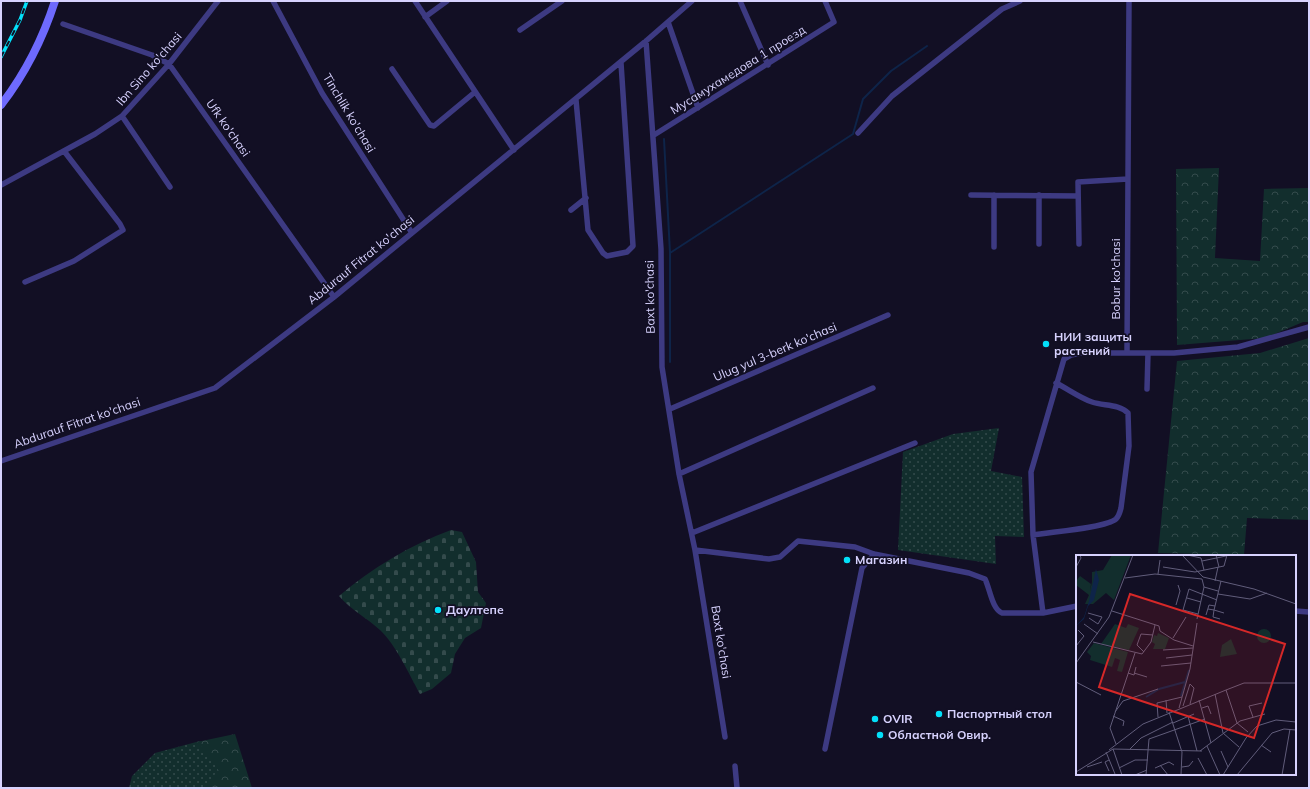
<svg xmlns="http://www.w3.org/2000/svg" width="1310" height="789" font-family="Mulish,sans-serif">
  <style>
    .grass { fill: url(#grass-dots) }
    .forest { fill: url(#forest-crowns) }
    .cemetery { fill: url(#cemetery-stones) }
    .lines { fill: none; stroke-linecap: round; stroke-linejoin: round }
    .stream { stroke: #0e2449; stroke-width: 2 }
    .street { stroke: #3d3a82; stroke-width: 5.5 }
    .secondary { stroke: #6e6afd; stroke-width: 8 }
    .rail-casing { stroke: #03e0f9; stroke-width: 3.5 }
    .rail { stroke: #120f24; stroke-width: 2; stroke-dasharray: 6; stroke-linecap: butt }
    .poi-dot { fill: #03e0f9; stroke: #120f24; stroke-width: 1.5 }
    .labels { text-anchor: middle; stroke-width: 3.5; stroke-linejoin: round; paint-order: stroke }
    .street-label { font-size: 12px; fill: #d7d2fe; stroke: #120f24 }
    .poi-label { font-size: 12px; font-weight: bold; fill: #d7d2fe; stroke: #120f24; text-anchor: start }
    .inset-river { fill: none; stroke: #0e2449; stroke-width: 2 }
    .inset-road { fill: none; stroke: #615d7b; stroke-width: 1 }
    .view { fill: #d62828; fill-opacity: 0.15; stroke: #d62828; stroke-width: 2 }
    .inset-edge { fill: none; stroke: #d7d2fe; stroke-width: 2 }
  </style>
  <defs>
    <pattern id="grass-dots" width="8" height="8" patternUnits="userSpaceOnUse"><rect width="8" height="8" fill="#122e2d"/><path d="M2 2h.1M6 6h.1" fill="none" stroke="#344b4c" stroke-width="1.8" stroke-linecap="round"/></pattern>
    <pattern id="forest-crowns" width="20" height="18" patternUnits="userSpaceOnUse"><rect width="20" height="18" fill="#122e2d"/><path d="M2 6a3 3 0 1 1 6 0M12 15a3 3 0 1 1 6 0" fill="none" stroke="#344b4c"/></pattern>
    <pattern id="cemetery-stones" width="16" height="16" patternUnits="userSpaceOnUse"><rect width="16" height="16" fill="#122e2d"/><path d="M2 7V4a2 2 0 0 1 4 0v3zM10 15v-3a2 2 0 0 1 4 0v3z" fill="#344b4c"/></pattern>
  </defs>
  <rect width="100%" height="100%" fill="#120f24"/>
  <path class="grass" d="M999,428L991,471L1022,477L1024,537L995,536L996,564L898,550L903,452L953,434Z
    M200,741L224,766L211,788H129L132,776L155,753Z"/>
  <path class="forest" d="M1219,168L1215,258L1260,261L1264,189L1309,188V322H1303L1265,338L1177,345L1176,169Z
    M1309,338V520L1247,518L1244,555L1158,553L1177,361L1260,353Z
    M235,734L252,788H207L219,767L197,742Z"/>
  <path class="cemetery" d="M451,530L462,532L476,562L478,592L486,603L481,628L465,638L455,654L451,673L432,689L420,694C409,674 396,645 380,630C367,618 351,610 339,596C372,568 410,545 451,530Z"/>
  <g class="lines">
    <path class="stream" d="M664,139L670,253V362
      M670,253L853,134L863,99L891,71L927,46"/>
    <path class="street" d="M273,1L322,93L412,233
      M415,1L514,150
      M740,1L768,65
      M425,17L447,1
      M668,22L698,108
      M63,24L152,55L169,64L334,297
      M520,30L562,1
      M646,41L661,249L662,367L679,474L695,550L725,737
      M392,69L430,125L434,126L475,92
      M576,100L588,230L603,253L607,256L627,252L633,246L621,63
      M122,116L170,187
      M858,133L892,96L1002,9L1020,1
      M654,135L834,22L825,1
      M1,185L95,134L122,116L169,64L218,1
      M971,195L1078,196
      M1039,195V244
      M571,210L586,198
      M1079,244L1078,182L1128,179
      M994,247V195
      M25,282L74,261L123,230L120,224L64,151
      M1127,353L1129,1
      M1147,389L1148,353
      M670,409L888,315
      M1,461L215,388L334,297L646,41L692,1
      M679,474L873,388
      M692,533L915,443
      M1033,535C1049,532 1106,528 1116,519C1119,516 1120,512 1121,508L1129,446L1128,413C1119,404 1104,406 1092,402C1080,398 1068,389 1056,383
      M695,550L769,559L780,557L798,541L855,547L874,554L969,573L985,579C990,589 992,609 1002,613H1043L1077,606
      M1295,611L1309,612
      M1043,613L1033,535L1031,472L1064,359L1071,355L1081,353H1174L1238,347L1309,327
      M825,749L862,568L874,554
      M735,766L737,788"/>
    <path class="secondary" d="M1,105C25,74 43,38 55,1"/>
    <defs>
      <path id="rail" d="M1,57L20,20L27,1"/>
    </defs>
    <use href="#rail" class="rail-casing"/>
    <use href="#rail" class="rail"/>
  </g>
  <g class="poi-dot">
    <circle cx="1046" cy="344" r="4"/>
    <circle cx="847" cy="560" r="4"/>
    <circle cx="438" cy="610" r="4"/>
    <circle cx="939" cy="714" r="4"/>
    <circle cx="875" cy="719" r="4"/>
    <circle cx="880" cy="735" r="4"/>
  </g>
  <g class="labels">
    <g class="street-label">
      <text transform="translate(149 69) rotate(-49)" y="4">Ibn Sino ko'chasi</text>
      <text transform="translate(738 70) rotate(-32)" y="4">Мусамухамедова 1 проезд</text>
      <text transform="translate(349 113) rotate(59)" y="4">Tinchlik ko'chasi</text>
      <text transform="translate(228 128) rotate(55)" y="4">Ufk ko'chasi</text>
      <text transform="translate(361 260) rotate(-39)" y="4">Abdurauf Fitrat ko'chasi</text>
      <text transform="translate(1116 279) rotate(-90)" y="4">Bobur ko'chasi</text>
      <text transform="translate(650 297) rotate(-91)" y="4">Baxt ko'chasi</text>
      <text transform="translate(775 352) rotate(-23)" y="4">Ulug yul 3-berk ko'chasi</text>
      <text transform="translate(77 423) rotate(-19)" y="4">Abdurauf Fitrat ko'chasi</text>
      <text transform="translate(721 642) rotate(81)" y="4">Baxt ko'chasi</text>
    </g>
    <g class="poi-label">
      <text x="1054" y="341">НИИ защиты<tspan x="1054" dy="14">растений</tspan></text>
      <text x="855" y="564">Магазин</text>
      <text x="446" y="614">Даултепе</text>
      <text x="947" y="718">Паспортный стол</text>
      <text x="883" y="723">OVIR</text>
      <text x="888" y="739">Областной Овир.</text>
    </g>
  </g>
  <g transform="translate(1076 555)">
    <rect width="220" height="220" fill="#120f24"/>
    <path d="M181 81a7 7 0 1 1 14 0a7 7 0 1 1-14 0ZM82,78L93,83L89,94H77L79,89L76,87L78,80L81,81Z" fill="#122e2d"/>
    <path d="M36,0H55L38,45L30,38L17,49H9L13,40L0,30V26L4,21L15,29L14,36L16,27V17L27,15ZM39,69L50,73L52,69L63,73L53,95L25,89ZM18,88L52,97L46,117L41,116L44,105L39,103L36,112L14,105L15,101L11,97Z" fill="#122e2d"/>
    <path d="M155,84L161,99L144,102L146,90Z" fill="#122e2d"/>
    <path d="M20,14L23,25L18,45L12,51L8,64L0,71L8,62L13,46Z" fill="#0e2449"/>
    <path class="inset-river" d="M105,141L113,115M70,142L83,134L109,127"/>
    <path class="inset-road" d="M106,0L127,22L178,34L220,49M111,0L125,3L128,15M140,0L143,12M126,6L150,1M0,12L5,3L4,0M87,12L119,17L148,11L151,0M82,19L84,5M49,23L79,19L126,24M139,26L142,12M128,32L142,36M142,39L174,44L191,38M111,43L125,47M100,50L104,36L102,30M139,51L138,55L148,58M132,54L138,55L137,62L144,64M36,56L83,71L84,76L98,85L117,91M12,58L26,62L22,69L13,63M122,59L107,55L113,34L141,45M130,60L133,50L139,51L145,26M121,64L128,32L126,24M8,69L22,79M97,83L110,62M17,87L66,99L75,87L79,70M0,91L8,81L2,75M87,95L117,93M68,97L61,90L65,79L77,80M90,103L116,100M0,108L33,62L57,0M85,111L115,108M52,118L58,120L60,112M58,118L71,122M0,127L25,140M150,135L161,168L172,177M139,139L147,178L163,192M90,145L91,158M123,145L135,188M107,151L114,129L118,133L114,149M103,153L114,114L121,68M126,153L132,151L135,159M39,157L47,146L82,134M93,157L106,197L105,220M37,161L48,166L47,171M112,161L121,196M82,162L81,148L106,142M177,162L173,151L186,148M97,168L118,159M40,189L34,173L59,98M185,190L195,197M131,191L144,220M37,194L46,220M54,194L65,183L97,167M33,195L67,169L150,135L168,128H220M124,196L164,166L189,159M145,196L152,212M30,197L39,219M122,203L131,220M84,210L92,220M11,212L26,207M106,212L113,211L117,206M43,213L59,205H72M79,213L93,207L98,210M33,216L29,207L33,205M0,217L37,194L126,196M59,220L71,215M70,220L73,184L129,164M147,220L170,183L181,171L200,165L220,167M161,220L196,178L208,174L220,175M206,220L214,174"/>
    <path class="view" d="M54,39L209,89L178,183L23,132Z"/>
    <rect width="220" height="220" class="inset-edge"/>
  </g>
  <rect width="1310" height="789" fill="none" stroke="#d7d2fe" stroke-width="4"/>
</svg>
